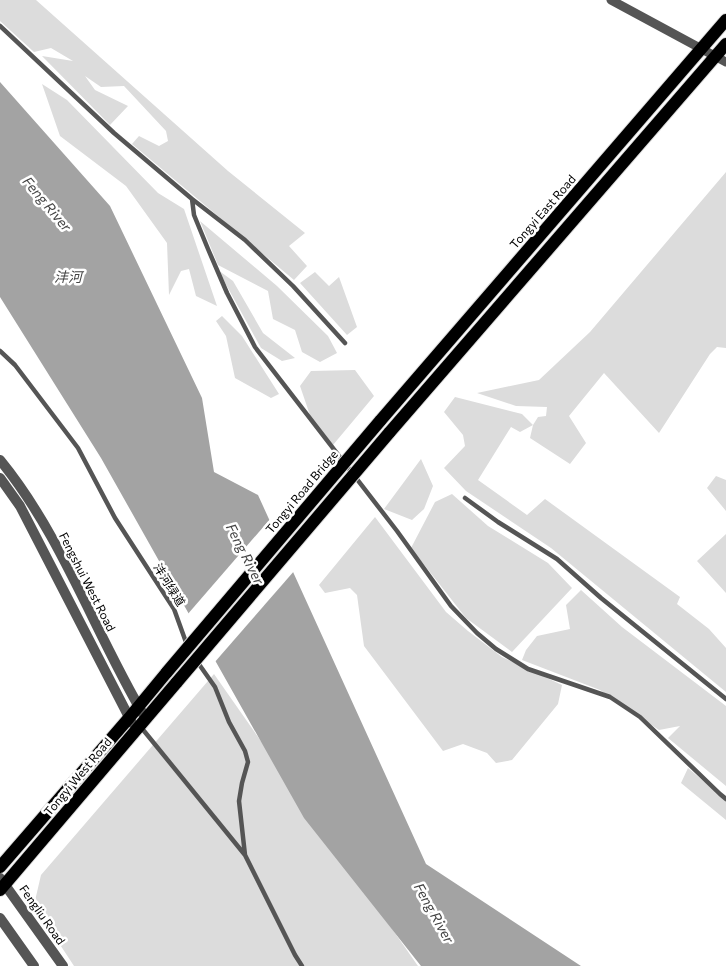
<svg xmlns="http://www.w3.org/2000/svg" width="726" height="966" font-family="Commissioner,'Noto Sans SC',sans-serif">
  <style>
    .green { fill: #dcdcdc }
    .water { fill: #a3a3a3 }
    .pier { fill: #fff }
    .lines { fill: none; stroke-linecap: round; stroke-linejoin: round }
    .primary-casing { stroke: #dbdbdb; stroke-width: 14 }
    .service { stroke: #555; stroke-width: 4.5 }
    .minor { stroke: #555; stroke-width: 9 }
    .tertiary { stroke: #555; stroke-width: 10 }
    .primary { stroke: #000; stroke-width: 12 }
    .primary-bridge-casing { stroke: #dbdbdb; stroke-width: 14; stroke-linecap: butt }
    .primary-bridge { stroke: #000; stroke-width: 12 }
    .labels { text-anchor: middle; stroke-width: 5; stroke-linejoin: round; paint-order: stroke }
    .street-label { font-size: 12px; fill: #000; stroke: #fff }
    .water-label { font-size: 14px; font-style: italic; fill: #444; stroke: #fff }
  </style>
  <rect width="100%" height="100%" fill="#fff"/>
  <path class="green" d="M0,0H36L228,171L305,233L289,246L307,266L294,280L132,144L139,136L159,146L168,141L166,131L124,86L101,87L85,76L95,90L128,106L110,125L42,56L73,61L51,48L34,52L0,21Z
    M42,84L67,100L158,193L184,209L217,306L196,296L189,269L181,271L169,295L167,243L126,186L60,136Z
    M726,172V348L717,347L710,354L659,433L604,373L569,416L586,443L570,464L530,438L533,425L520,432L511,427L478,480L527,515L545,499L680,597L677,604L709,629L726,648V692L551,548L466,491L444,468L465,446L463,435L444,412L455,397L522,414L533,425L538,417L546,416L547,407L516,406L477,393L539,380L590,332Z
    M200,221L277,286L328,336L337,353L320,362L302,352L295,330L273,319L268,291L218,265Z
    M218,270L233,281L263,333L295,358L282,361L261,348Z
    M315,272L329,286L339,277L357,327L347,335L300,283Z
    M222,316L242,336L279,394L271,398L235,378L226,336L216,321Z
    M355,370L374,396L333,445L312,421L300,386L311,371Z
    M421,459L433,486L424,509L412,520L384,509Z
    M716,476L726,480V511L707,488Z
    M452,494L488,526L548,563L572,588L512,652L466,618L411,548L435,502Z
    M375,517L446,612L468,631L502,657L562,685L558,704L512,760L496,763L487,753L463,744L443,751L364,646L357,595L350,588L325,593L319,585Z
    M726,534V593L697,561Z
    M581,590L622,627L726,706V786L668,738L680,726L659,730L600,690L522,660L526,650L537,636L570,629L566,605Z
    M214,674L418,966H74L34,905L41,875Z
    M688,768L726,800V820L681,783Z"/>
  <path class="water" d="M0,82L110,206L202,398L214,472L258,495L426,864L581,966H421L304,818L101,458L0,297Z"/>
  <path class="pier" d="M271,518L295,570L214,663L187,615Z"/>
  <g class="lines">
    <defs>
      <path id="primary" d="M380,421L726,20
        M389,433L726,44
        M0,867L129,718L167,672
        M0,890L177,682"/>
    </defs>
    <use href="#primary" class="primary-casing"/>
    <path class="service" d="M0,26L114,133L192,199L194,215L208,249L227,293L255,347L397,531L451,606L477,633L496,649L528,669L610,697L640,717L720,794L726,799
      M192,199L245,240L293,286L345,343
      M0,351L15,365L78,448L115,518L174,609L187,645
      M465,498L498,522L557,559L601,598L726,699
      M196,660L215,687L229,722L245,751L248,762L242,783L239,801L245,855
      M140,726L245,855L295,955L302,966"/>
    <path class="minor" d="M611,0L726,62"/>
    <path class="tertiary" d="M0,460C63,537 95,634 146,719
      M0,478L20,506L132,723
      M0,878L63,966
      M0,918L34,966"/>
    <use href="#primary" class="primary"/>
    <defs>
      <path id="primary-bridge" d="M167,672L380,421
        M177,682L389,433"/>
    </defs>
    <use href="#primary-bridge" class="primary-bridge-casing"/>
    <use href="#primary-bridge" class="primary-bridge"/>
  </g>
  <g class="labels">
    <g class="street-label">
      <text transform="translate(543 212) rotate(-49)" y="4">Tongyi East Road</text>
      <text transform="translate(302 492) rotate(-50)" y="4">Tongyi Road Bridge</text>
      <text transform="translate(87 582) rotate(63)" y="4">Fengshui West Road</text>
      <text transform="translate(169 585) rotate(58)" y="4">沣河绿道</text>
      <text transform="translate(78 777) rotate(-50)" y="4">Tongyi West Road</text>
      <text transform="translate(42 915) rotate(55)" y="4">Fengliu Road</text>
    </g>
    <g class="water-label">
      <text transform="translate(47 204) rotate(50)" y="5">Feng River</text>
      <text x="68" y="282">沣河</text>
      <text transform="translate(245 554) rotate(63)" y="5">Feng River</text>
      <text transform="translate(434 913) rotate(61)" y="5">Feng River</text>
    </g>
  </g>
</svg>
